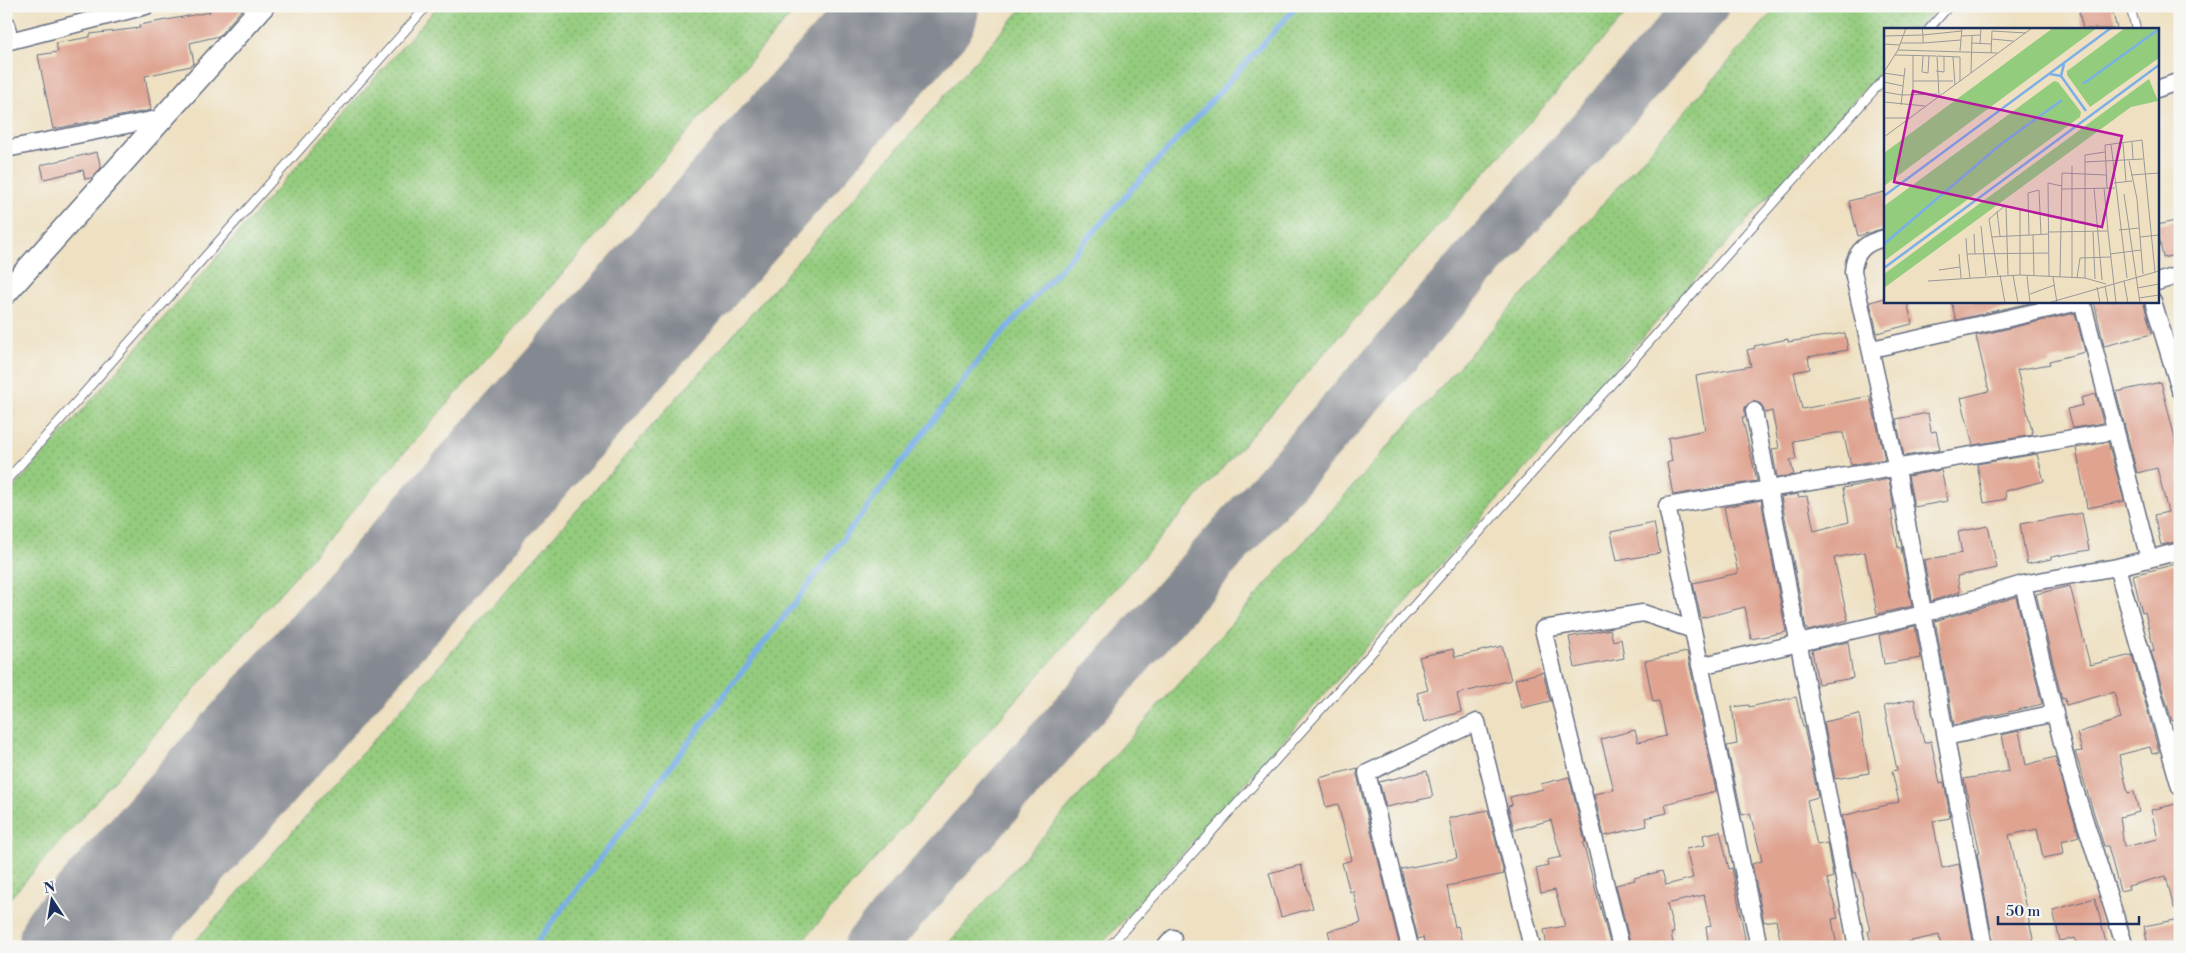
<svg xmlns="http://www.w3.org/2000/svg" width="2186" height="953" font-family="'Libre Bodoni',serif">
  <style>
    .grass { fill: url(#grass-dots); stroke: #587e6e }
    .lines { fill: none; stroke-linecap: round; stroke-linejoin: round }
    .stream { stroke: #7aafe8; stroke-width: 5.5 }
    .taxiway { stroke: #848890; stroke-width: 51 }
    .runway { stroke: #848890; stroke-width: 126 }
    .building { fill: #dfa390 }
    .service-casing { stroke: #656d81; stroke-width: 10 }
    .minor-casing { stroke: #656d81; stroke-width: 19 }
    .secondary-casing { stroke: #656d81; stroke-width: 25 }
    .service { stroke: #fff; stroke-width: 8 }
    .minor { stroke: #fff; stroke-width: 16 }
    .secondary { stroke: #fff; stroke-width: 22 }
    .inset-river { fill: none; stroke: #7aafe8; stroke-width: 2.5 }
    .inset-road { fill: none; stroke: #9a9999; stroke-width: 1 }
    .view { fill: #b5179e; fill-opacity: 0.15; stroke: #b5179e; stroke-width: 2.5 }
    .inset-edge { fill: none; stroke: #1b2f5e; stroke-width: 2.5 }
  </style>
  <defs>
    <pattern id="grass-dots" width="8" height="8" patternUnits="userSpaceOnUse" patternTransform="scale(1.25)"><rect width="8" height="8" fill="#94cc7e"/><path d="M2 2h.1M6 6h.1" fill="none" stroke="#78a66a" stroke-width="1.8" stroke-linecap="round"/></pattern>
  </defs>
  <rect width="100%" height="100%" fill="#f6f6f2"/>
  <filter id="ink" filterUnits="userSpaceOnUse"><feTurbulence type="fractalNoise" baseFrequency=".02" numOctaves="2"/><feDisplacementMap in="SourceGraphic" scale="10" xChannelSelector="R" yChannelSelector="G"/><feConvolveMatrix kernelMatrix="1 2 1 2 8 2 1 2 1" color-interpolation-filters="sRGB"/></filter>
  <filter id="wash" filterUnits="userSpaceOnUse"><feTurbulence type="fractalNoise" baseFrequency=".0096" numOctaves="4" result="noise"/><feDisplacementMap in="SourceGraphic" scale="20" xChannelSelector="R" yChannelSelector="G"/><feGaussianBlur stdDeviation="1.12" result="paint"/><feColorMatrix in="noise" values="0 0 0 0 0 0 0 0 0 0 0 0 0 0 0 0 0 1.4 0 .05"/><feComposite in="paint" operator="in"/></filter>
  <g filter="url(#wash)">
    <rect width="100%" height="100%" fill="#eee0c1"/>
    <path class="grass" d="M438,6H799L6,903V497Z
      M1024,6H1633L797,947H190Z
      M1778,6H1938L1918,29H1885V66L1099,947H945Z"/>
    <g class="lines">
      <path class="stream" d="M533,947L985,352L1297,6"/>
      <path class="taxiway" d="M869,947L1703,6"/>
      <path class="runway" d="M81,947L916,6"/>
    </g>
    <g id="blocks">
      <path class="building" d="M218,6H243V8L219,36L190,43L194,63L191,66L145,76L151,110L53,129L38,55L58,52L56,43L90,37V34L140,28L139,25L210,12L209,9Z
        M2100,6H2111L2117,29H2083L2079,12Z
        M97,152L101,168L91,178L85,179L83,170L44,179L41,165Z
        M1885,192V228L1858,236L1849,201Z
        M2180,220V254L2163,258L2157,225Z
        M1885,298V301H1907L1912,324L1877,333L1870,302Z
        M1951,301H2038L1956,320Z
        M2094,301H2143L2152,334L2104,346Z
        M2075,313L2085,352L2049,361L2050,364L2017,370L2033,435L1973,445L1961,398L1989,391L1976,336Z
        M1845,333L1848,350L1808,357L1810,369L1794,372L1802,409L1870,396L1885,459L1851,465L1843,433H1835L1793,441L1796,459L1790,460L1794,475L1777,477L1772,449L1779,448L1772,411L1765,413L1761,404L1753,401L1745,407V417H1742L1757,481L1673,495L1667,463L1672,461L1668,438L1705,430L1696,376L1751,366L1747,350L1755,348L1754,346L1788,339V342Z
        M2161,382L2180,459V541L2161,545L2154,515L2168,512L2157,468L2137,473L2116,392Z
        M2096,394L2103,423L2073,428L2068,409L2083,405L2081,398Z
        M1928,413L1931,432L1936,431L1940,450L1904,456L1896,419Z
        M2108,442L2124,501L2087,508L2076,448Z
        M2037,454L2044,481L2005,491L2006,499L1984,503L1977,464Z
        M1941,470L1948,501L1914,507L1908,476Z
        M1889,479L1894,510L1891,511L1898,548H1901L1912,606L1877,614L1865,552L1834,558L1848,620L1808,631L1806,628L1781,497L1798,494V497L1807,496L1814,531L1849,522L1843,488Z
        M1761,500L1786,632L1751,639L1745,607L1701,618L1693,583L1738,573L1724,507Z
        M2082,513L2089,550L2051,557V559L2027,564L2020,524Z
        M1654,523L1660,553L1617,561L1611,532Z
        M1988,526L1997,568L1957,576L1960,592L1931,601L1924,560L1962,553L1958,532Z
        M2180,563V720L2172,721L2151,651L2154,650L2145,612L2142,613L2133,575Z
        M2070,586L2090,665L2132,655L2159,752L2152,754L2150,747L2119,755L2128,793L2134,792L2139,812L2120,817L2124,847L2158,839L2151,810L2180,803V907L2174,908L2166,876L2128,886L2129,889L2120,891L2108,846H2104L2075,752L2082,751L2077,733L2121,719L2114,692L2066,705L2065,698L2062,699L2036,594Z
        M2016,597L2042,704L1954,725L1935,621Z
        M1915,626L1921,658L1884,664L1879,635Z
        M1610,629L1613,641L1621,639L1624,658L1575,668L1569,637Z
        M1848,642L1853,678L1818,684L1812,650Z
        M1502,646L1511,680L1457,694L1461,712L1424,722L1417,693L1428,690L1419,657L1453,649L1455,657Z
        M1687,652L1716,791L1665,804L1667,813L1645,818L1647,826L1604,836L1594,794L1614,790L1601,739L1635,730L1638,742L1666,736L1659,701L1653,702L1645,661Z
        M1543,672L1550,701L1522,708L1515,679Z
        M1796,697L1803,727H1804L1818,797L1807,800L1817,845L1827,843L1833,877L1827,879L1838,918L1832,919L1837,947H1782L1776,920L1764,922L1752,864L1762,861L1750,813L1742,815L1727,746L1737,744L1732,707L1749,705V707Z
        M1914,699L1924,743L1931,741L1940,783L1944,782L1950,818L1933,821L1942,868L1959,864L1974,947H1941L1939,935L1907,942V947H1872L1868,931H1870L1859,882L1856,872L1853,873L1842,816L1899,802L1892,771L1897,770L1884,706Z
        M1859,714L1869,773L1835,779L1824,722Z
        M2019,731L2026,765L2055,757L2079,836L2062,841L2064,854L2043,858L2037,829L2009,835L2035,947H1994L1977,854L1980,853L1964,779L2009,771L2002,735Z
        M1358,768L1357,775L1399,943L1386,947H1332L1328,931L1361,923L1353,891L1350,892L1342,863L1352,860L1338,804L1326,807L1319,778Z
        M1427,771L1433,797L1386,807L1379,782Z
        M1569,777L1585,842L1583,843L1611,947H1547L1544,930L1565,926L1555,890L1541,893L1536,869L1548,866L1547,860L1561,857L1551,820L1514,830L1508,806L1512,805L1510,797L1543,789L1541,784Z
        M1488,810L1504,874L1447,886L1455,927L1458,926L1463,947H1425L1423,937L1418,939L1401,869L1457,858L1449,818Z
        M1720,831L1729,869L1732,868L1746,944L1730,947H1709L1706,927L1711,926L1704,895L1667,904L1674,933H1671L1674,947H1631L1616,885L1635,880L1634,878L1662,871L1666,885L1693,878L1686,849L1705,845L1703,835Z
        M1301,865L1313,908L1281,917L1269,873Z
        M2095,898L2107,947H2077L2075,938L2060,941L2053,910Z
        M2180,919V947H2148L2144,926Z"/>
    </g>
  </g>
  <g filter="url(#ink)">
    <use href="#blocks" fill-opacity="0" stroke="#656d81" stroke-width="1"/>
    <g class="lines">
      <defs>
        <path id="service" d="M2130,6L2136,29
          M1929,29L1949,6
          M6,481L427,6
          M1109,947L1885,78"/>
        <path id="minor" d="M6,23L10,41
          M6,42L146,6
          M2157,89L2180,81
          M6,149L162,118
          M1885,238C1866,242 1854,251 1853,272L1897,469L1984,947
          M2157,282L2180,275
          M2082,301L2149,559
          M2153,301L2180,390
          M1872,349L2084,301
          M1754,411L1857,947
          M2117,567L2180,787
          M2023,584L2069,771L2125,947
          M1700,666L1923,614L2023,584L2117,567L2180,551
          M1946,737L2055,713
          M1165,947L1173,938
          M1410,947L1367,773L1477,722L1532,947
          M1621,947L1543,629L1643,613L1693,630
          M1759,947L1667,506L2115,431"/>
        <path id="secondary" d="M6,293L263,6"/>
      </defs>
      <use href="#service" class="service-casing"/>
      <use href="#minor" class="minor-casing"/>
      <use href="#secondary" class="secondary-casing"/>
      <use href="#service" class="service"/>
      <use href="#minor" class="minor"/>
      <use href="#secondary" class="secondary"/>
    </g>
  </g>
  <g transform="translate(1884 28)">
    <rect width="275" height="275" fill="#eee0c1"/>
    <path d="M169,0H213L0,158V125ZM241,0H275V30L206,79L183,47V43ZM265,51L274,73L247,79L0,260V246ZM170,53L174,54L197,84L196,89L0,233V178Z" fill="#94cc7e"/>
    <path class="inset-river" d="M166,46L177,48L180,36M177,48L202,83M199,56L275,1M0,168L227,0M0,216L116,117L178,72M0,240L275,37"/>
    <path class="inset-road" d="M38,0L39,7L78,3M0,8L39,7V15L77,12M78,8L97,7M108,11L129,13M17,15H39M87,15L108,16M0,16L16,17M96,16L97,0M14,22L113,25M76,23L78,0M107,25L108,3L142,5M11,27L52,28M29,27V67M39,28L38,44L44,45L45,28M69,29L71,57M52,43L60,44V28M0,44L14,22L22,0M0,45L20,48M87,45L88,7M29,53H69M0,54L19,58M0,64L18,67L53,66M55,68L53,28L76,29V53M0,74L41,78M17,77L21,40M0,90H26M0,109L148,0M248,114L249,132M239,115L242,154M227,116L243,250M245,133L253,171L259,246M201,134L259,131M247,147L275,145M230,155L248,153M210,160L218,252M220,160L224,203M223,160L221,117L258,112L271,244M178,161L231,160M240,166L256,275M122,177L124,247M113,183L116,208M97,198L102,248M235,202L255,200M165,204L224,203L232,275M209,204L211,251M90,206L91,226M145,207L144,165L155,162L157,207M149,207L150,248M108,209L165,206M256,209L275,207M82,210L83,226M75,226L77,250M226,226L257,222M55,242L76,239M114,247L105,191L122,177M116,247L121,275M129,247L134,275M136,247V181M143,248L146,275M165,249L164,155L178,158M169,249L173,275M176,249L178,145L222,147M86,250L83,226L165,225M188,250V138M193,250L196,230L227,229M201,250V127L221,124M44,253L136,247L201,250L222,256M240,253L244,275M221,258L224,275M213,259L216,275M253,260L275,256M146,266L171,257M255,270L275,267M164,275L275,243"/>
    <path class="view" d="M29,63L238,108L218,199L10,154Z"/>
    <rect width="275" height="275" class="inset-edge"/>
  </g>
  <rect width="2186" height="953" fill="none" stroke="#f6f6f2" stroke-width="25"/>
  <g transform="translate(52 900) rotate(348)" stroke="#f6f6f2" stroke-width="4" paint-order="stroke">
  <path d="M0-4L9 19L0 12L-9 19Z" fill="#1b2f5e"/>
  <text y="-8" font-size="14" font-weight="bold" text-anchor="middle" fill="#1b2f5e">N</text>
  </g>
  <path d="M1998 916v8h141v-8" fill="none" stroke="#1b2f5e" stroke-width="2.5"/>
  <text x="2006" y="916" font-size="15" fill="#1b2f5e" stroke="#f6f6f2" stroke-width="4" paint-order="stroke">50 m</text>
</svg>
